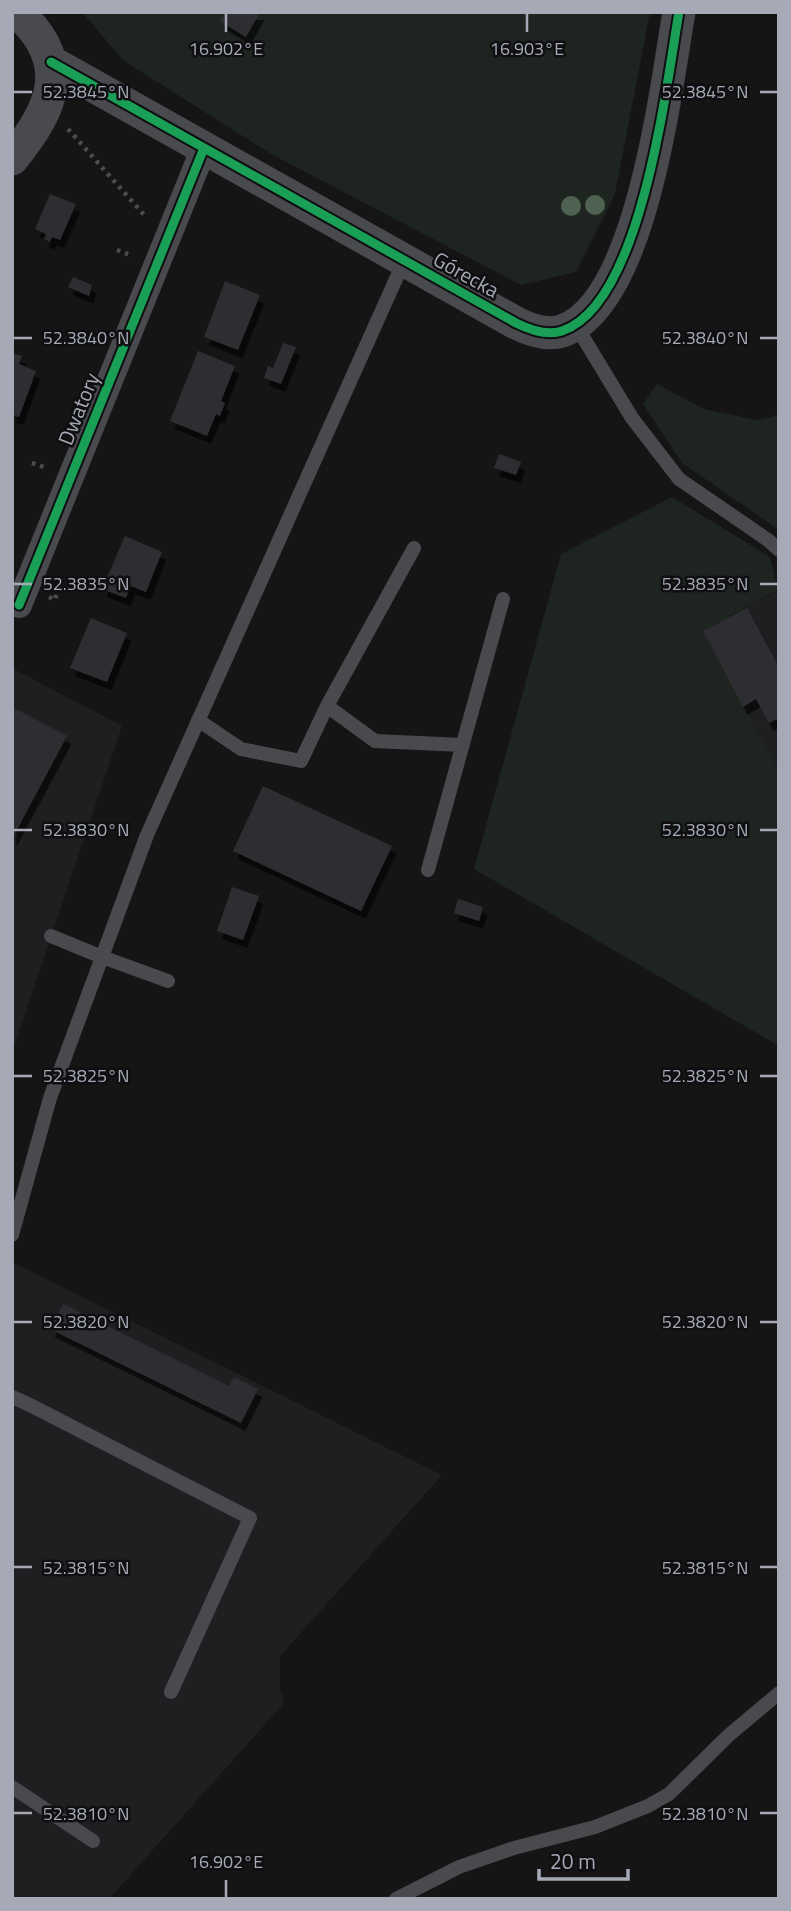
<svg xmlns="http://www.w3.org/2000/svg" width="791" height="1911" font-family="'Titillium Web',sans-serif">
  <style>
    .built { fill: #1f1f21 }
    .green { fill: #1e241f }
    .building { fill: #2f2f30; filter: url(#shadow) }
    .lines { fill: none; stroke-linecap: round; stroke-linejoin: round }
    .path { stroke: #4b4c50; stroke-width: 4.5; stroke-dasharray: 3.5 5; stroke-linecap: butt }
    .service { stroke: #494a4e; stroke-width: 14 }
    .minor { stroke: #494a4e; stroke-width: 26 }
    .tertiary { stroke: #494a4e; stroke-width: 33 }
    .cycleway-casing { stroke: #0f0f11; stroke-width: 13 }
    .cycleway { stroke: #1a9f57; stroke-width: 9 }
    .tree { fill: #4f6151 }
    .ticks { fill: none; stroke: #a6aab6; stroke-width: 2.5 }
    .labels { text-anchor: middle; stroke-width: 5; stroke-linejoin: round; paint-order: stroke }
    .street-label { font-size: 21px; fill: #a6aab6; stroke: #0f0f11 }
    .ticks-label { font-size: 18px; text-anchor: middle; fill: #a6aab6; stroke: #0f0f11; stroke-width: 5; stroke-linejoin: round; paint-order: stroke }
  </style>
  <defs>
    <filter id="shadow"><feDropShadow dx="4.5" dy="8" stdDeviation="0" flood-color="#0009"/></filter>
  </defs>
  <rect width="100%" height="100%" fill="#151515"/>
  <path class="built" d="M779,590V772L703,631Z
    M12,668L122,726L12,1053Z
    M12,1262L442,1475L280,1656V1689L284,1703L109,1899H12Z"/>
  <path class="green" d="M82,12H650L615,194L576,272L521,285L271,154L124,61Z
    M657,384L704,409L757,420L779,415V530L682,463L643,404Z
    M672,497L770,557L778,590L703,631L779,771V1046L474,869L561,554Z"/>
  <path class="building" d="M225,12H260L246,37L220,21Z
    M50,194L76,204L60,240L52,237L50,242L44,239L46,234L35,229Z
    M73,277L92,285L89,296L68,287Z
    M225,281L260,295L238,350L204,337Z
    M283,343L296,347L281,384L264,378L268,366L273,368Z
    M198,351L235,366L221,401L225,403L220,416L216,414L207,436L170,421Z
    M12,353L22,356L19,364L36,371L19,417L12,415Z
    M499,454L521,462L516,475L494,468Z
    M125,536L162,552L146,592L131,586L126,598L102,589Z
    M747,608L779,667V718L769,723L756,699L743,707L703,631Z
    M91,618L127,633L107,682L70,668Z
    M12,707L67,736L12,839Z
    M263,786L392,846L361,911L233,851Z
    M232,887L259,896L243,940L217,931Z
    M458,899L483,907L479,921L454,913Z
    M63,1304L229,1386L234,1377L258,1389L241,1423L50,1329Z"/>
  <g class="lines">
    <path class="path" d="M68,129L146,217
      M117,250L133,256
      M83,335L99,341
      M32,463L44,467
      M49,597L55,600L58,588"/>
    <path class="service" d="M575,324L632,418L679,479L768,540L779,550
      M327,706L375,741L463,745
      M198,720L241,749L301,761L327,706L414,548
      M428,870L503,599
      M51,936L102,957L168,981
      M12,1235L50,1098L147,835L404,261
      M12,1397L28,1404L250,1518L171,1692
      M12,1787L93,1841
      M396,1899L459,1867L514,1848L595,1827L648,1806L669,1794L729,1735L779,1693"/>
    <path class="minor" d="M19,605L204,148"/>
    <path class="tertiary" d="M51,62L516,323C530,330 547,336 562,331C642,304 666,86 679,12
      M12,159C54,108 73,62 17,12"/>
    <defs>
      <path id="cycleway" d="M51,62L516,323C530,330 547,336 562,331C642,304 666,86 679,12
        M19,605L204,148"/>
    </defs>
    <use href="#cycleway" class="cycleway-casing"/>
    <use href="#cycleway" class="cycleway"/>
  </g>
  <g class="tree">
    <circle cx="595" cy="205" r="10"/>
    <circle cx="571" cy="206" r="10"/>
  </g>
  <path class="ticks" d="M226,14V32M527,14V32M14,92H32M760,92H777M14,338H32M760,338H777M14,584H32M760,584H777M14,830H32M760,830H777M14,1076H32M760,1076H777M14,1322H32M760,1322H777M14,1567H32M760,1567H777M14,1813H32M760,1813H777M226,1880V1897"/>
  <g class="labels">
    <g class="street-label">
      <text transform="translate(466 275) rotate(29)" y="7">Górecka</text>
      <text transform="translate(79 409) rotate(-68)" y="7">Dwatory</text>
    </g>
  </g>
  <g class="ticks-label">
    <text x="226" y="55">16.902°E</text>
    <text x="527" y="55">16.903°E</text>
    <text x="86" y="98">52.3845°N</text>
    <text x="705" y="98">52.3845°N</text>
    <text x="86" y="344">52.3840°N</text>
    <text x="705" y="344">52.3840°N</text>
    <text x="86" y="590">52.3835°N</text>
    <text x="705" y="590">52.3835°N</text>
    <text x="86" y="836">52.3830°N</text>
    <text x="705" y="836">52.3830°N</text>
    <text x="86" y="1082">52.3825°N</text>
    <text x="705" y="1082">52.3825°N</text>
    <text x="86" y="1328">52.3820°N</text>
    <text x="705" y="1328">52.3820°N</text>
    <text x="86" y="1574">52.3815°N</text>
    <text x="705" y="1574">52.3815°N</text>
    <text x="86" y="1820">52.3810°N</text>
    <text x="705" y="1820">52.3810°N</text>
    <text x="226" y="1868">16.902°E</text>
  </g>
  <rect width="791" height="1911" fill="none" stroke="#a6aab6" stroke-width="28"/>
  <path d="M539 1869v10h89v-10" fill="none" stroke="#a6aab6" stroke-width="3.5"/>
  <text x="550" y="1869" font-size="21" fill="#a6aab6" stroke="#0f0f11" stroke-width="5" paint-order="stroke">20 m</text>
</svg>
